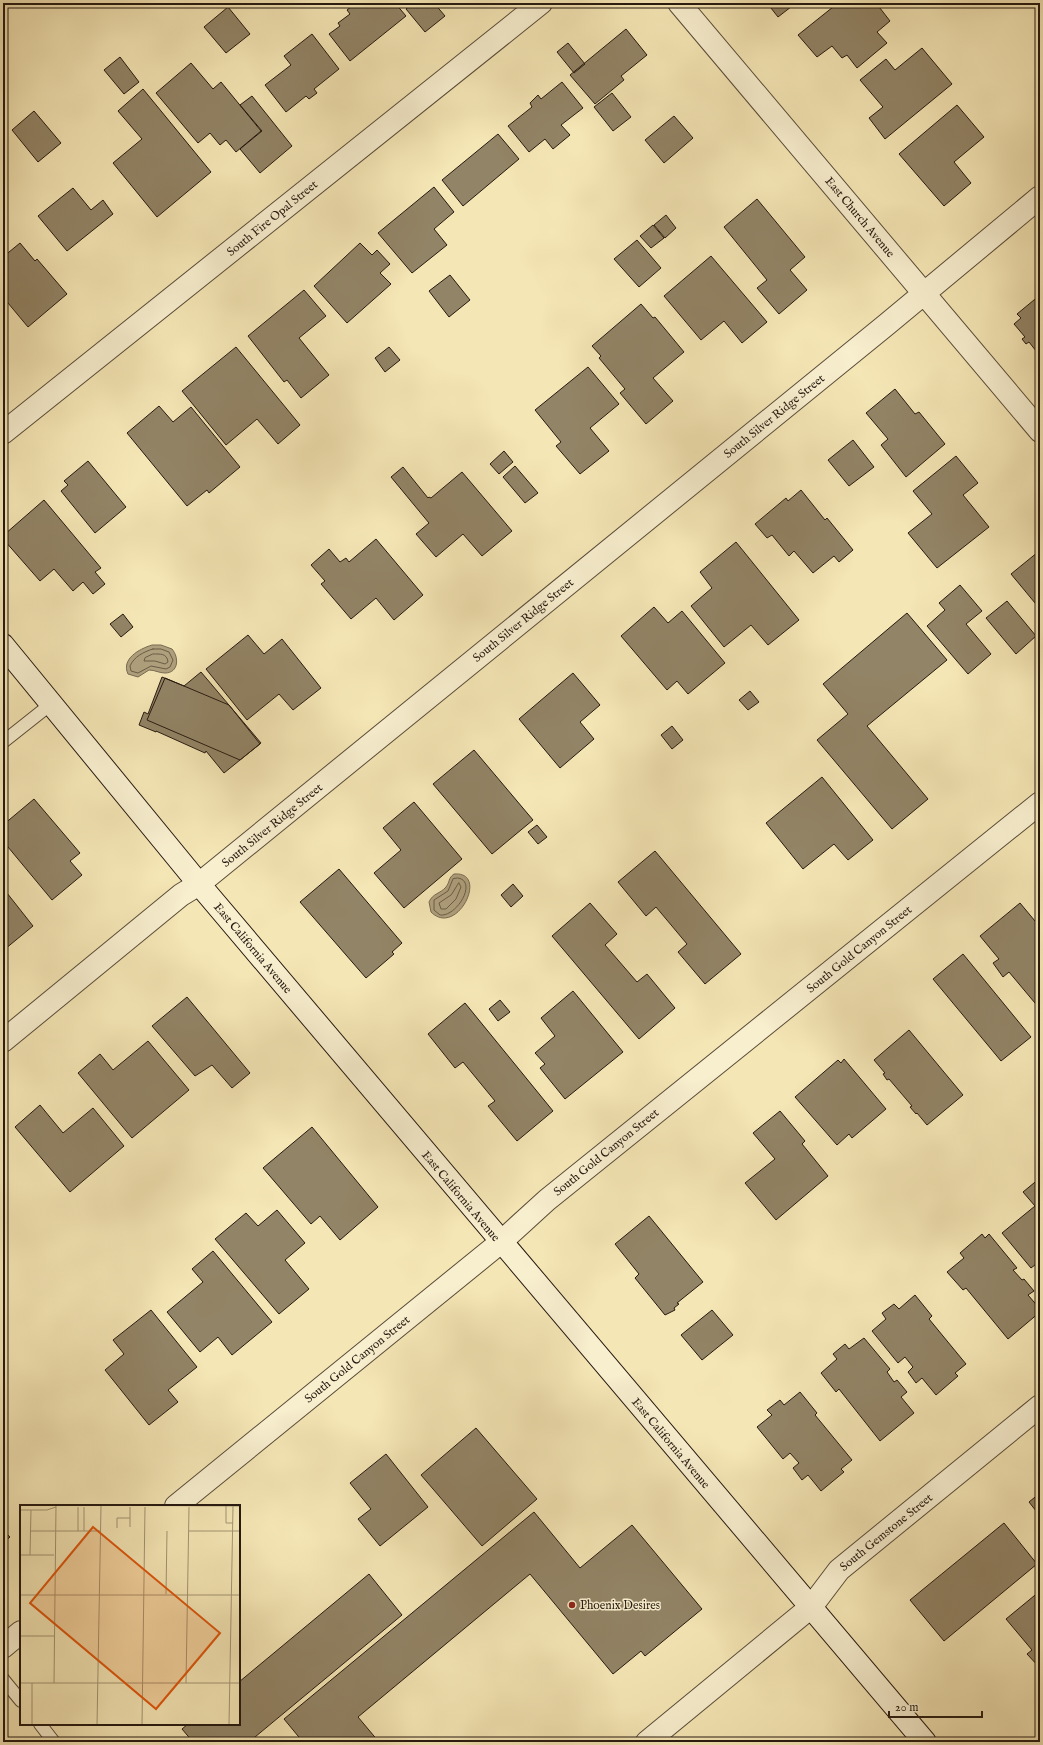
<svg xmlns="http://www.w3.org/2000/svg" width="1043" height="1745" font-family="'IM FELL English',serif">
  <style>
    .water { fill: #afa07d; stroke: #786a51 }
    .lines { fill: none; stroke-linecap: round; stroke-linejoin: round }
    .shore { stroke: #6a5c46; stroke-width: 1 }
    .building { fill: #928466; stroke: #261910 }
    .lane-casing { stroke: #5a4c39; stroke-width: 14 }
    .street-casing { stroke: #5a4c39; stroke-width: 24 }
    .secondary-casing { stroke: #261910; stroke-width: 24 }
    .lane { stroke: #f8efcf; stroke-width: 12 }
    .street { stroke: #f8efcf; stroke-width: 22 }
    .secondary { stroke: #f8efcf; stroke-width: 22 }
    .poi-dot { fill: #8f2418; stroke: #f8efcf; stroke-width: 1.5 }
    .labels { text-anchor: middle; stroke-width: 3; stroke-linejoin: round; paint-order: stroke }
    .street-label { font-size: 12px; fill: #261910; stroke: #f8efcf }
    .poi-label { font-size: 12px; fill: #261910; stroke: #f8efcf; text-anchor: start }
    .inset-road { fill: none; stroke: #a29473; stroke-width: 1 }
    .view { fill: #de560c; fill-opacity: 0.15; stroke: #de560c; stroke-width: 2 }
    .inset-edge { fill: none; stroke: #261910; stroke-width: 2 }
  </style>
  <rect width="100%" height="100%" fill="#f5e6b5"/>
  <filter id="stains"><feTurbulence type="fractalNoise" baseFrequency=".005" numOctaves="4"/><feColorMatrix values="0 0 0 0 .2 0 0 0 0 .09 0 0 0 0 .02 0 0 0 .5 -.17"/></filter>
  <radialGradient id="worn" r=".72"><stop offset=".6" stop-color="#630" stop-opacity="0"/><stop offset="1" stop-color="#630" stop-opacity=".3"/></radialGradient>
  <path class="water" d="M152,645H161L172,649C179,657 179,673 165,673C159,673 155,670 149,670L138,677L128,674C121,659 139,649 152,645Z
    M454,874C490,871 457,938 431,912L429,902C433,893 440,894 446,887C450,882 448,878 454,874Z"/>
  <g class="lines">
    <path class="shore" d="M153,649H161L169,652L173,660L170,667L166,669L151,666L138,673L131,671L130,666C134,657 143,652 153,649Z
      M153,654C160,654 167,653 168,662L165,664L155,661H144L145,658Z
      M458,878C478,881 457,917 440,915L434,910V900L448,891L453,879Z
      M459,883L461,887L456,899L446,909H441L439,903L451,895Z"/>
  </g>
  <path class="building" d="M3,3H13L7,8Z
    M349,3H395L406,16L350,61L329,34L340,26L338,23L350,14L347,10L352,6Z
    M413,3H434L445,16L425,32L406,9Z
    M767,3H796L778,17Z
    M838,3H876L890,21L877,32L887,43L857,68L847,55L842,58L832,46L817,57L798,35Z
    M228,7L250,34L226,53L204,27Z
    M626,29L647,55L621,76L624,80L595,104L570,75Z
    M312,34L339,69L314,89L317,93L309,99L306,96L286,112L265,85L291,65L284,56Z
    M568,43L585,64L574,73L557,52Z
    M922,48L952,84L885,139L869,118L883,107L860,80L886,59L895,70Z
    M120,57L139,82L124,94L104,70Z
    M191,63L213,89L221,82L261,131L236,152L226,140L220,145L210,133L198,143L156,93Z
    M562,82L583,108L561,125L570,135L553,149L545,139L529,152L508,126L532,107L530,103L538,95L541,99Z
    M143,89L211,172L157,217L113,163L142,139L118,111Z
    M612,93L631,117L613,131L594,107Z
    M252,96L292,146L260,173L240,149L262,131L240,105Z
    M957,105L984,137L954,162L971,183L944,206L899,154Z
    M34,111L61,143L38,162L12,130Z
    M674,116L693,138L664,163L645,140Z
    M498,134L519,159L463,206L442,180Z
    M434,187L454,212L434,229L447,245L412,273L378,233Z
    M73,188L91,210L103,200L113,214L67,251L38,216Z
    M757,199L805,257L790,270L807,290L779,314L757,288L767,280L724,227Z
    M666,215L676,228L665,238L654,225Z
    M653,225L664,238L651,248L640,236Z
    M637,240L661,268L639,287L614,259Z
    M20,243L35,261L37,259L67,294L28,327L3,297V257Z
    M360,243L372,255L377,250L390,264L380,273L391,284L347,323L314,286Z
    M711,256L767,322L742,343L724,321L701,340L664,296Z
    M450,275L470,300L449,317L429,291Z
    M304,290L326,316L299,338L329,375L301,398L287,380L284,382L248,336Z
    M1040,295V356L1029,342L1026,344L1022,339L1025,337L1014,324L1021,318L1017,314Z
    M641,304L653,318L655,317L684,352L653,378L673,401L646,424L620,393L625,389L599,358L601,356L592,346Z
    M236,347L300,425L278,444L257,419L226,445L182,391Z
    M389,347L400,360L385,372L375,358Z
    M588,367L619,404L590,428L609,451L580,474L556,446L561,442L535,410Z
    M895,389L915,414L919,412L945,444L906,477L881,445L888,439L866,413Z
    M159,406L173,422L191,407L240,467L209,493L207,490L187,506L127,433Z
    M853,440L874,467L849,486L828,460Z
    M504,451L513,462L499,474L490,464Z
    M956,456L978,483L963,495L989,527L937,568L908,533L932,514L913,491Z
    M88,461L126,507L95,533L61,491L68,485L64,481Z
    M515,466L538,493L525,503L503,477Z
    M403,467L428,498L429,497L431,498L462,472L512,531L482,556L463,534L436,557L416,534L429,523L391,477Z
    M801,490L825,520L827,518L853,550L839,562L834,556L813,573L794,551L789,556L772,535L767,538L755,524L786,498L788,501Z
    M44,500L101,568L95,572L105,584L93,594L83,582L73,591L54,569L40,581L4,540L8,537L5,534Z
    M376,539L423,595L394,620L376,598L351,619L321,584L325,581L311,565L329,549L340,562L346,558L349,562Z
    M736,542L799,620L768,645L751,625L724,647L691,606L712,588L700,572Z
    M1038,552L1040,555V609L1011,574Z
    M960,585L982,611L966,624L991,654L968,674L927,626L945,610L939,603Z
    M1007,601L1036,636L1016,654L986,618Z
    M654,607L668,623L682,611L725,663L688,694L677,681L667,690L621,636Z
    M907,613L947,660L867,726L928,799L892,829L817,740L848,714L823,684Z
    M123,614L133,627L121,637L110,624Z
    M248,635L264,654L282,639L321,688L293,710L279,694L247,720L206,669Z
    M201,672L261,743L224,773L206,751L205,753L156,731V732L139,725L144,712L148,714L162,677L184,686Z
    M573,673L600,705L580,722L594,739L560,768L519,719Z
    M165,678L229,705L260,744L240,760L147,720Z
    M750,691L759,702L748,710L739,700Z
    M672,726L683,740L672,749L661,735Z
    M474,750L533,820L492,854L433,784Z
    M822,777L873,840L848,860L834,844L803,869L766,823Z
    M34,799L80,853L70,861L82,875L52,900L3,841V825Z
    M414,802L462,859L404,908L374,873L401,850L383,828Z
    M537,825L547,837L538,844L528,832Z
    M655,851L741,954L705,984L678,952L687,944L656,907L646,916L618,882Z
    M339,869L402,943L392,952L394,954L366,978L300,902Z
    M513,884L523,896L511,907L501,895Z
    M3,888L33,926L5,949L3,946Z
    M590,903L617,934L605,945L637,982L647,974L675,1008L639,1039L552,936Z
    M1020,903L1040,927V1009L1009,972L1003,977L993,963L999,959L980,936Z
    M963,954L1031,1037L1001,1061L933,979Z
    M573,991L623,1052L565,1099L540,1068L545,1064L535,1053L555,1036L541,1018Z
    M187,997L250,1073L232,1088L212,1065L195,1076L152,1026Z
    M500,1000L510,1012L498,1021L489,1009Z
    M465,1003L553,1111L517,1141L488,1106L495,1101L463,1062L455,1068L428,1034Z
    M909,1030L963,1095L927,1125L917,1113L916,1114L910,1107L912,1106L889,1079L887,1080L883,1074L885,1073L874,1060Z
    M148,1041L189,1090L132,1138L78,1073L100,1054L113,1070Z
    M844,1059L886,1109L852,1138L849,1134L837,1145L795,1097L838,1060L841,1063Z
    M40,1105L63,1133L93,1108L124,1146L70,1192L15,1127Z
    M780,1111L805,1141L802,1144L828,1176L776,1220L745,1183L775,1159L753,1133Z
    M312,1127L378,1207L340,1240L320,1216L311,1224L263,1168Z
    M1040,1178V1261L1031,1268L1002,1233L1035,1206L1023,1192Z
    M277,1210L305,1243L285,1260L309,1289L279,1314L215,1239L246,1213L258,1226Z
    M649,1216L703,1282L677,1303L679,1304L674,1308L675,1310L665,1315L635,1278L639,1274L615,1244Z
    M982,1234L985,1238L989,1234L1017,1268L1013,1270L1022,1280L1024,1279L1034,1291L1028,1295L1040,1309V1312L1008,1339L966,1288L963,1290L947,1272L964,1258L960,1253Z
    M213,1251L272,1322L232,1355L218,1337L200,1352L167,1312L203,1282L192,1269Z
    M915,1295L932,1316L929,1319L966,1364L955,1373L958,1376L936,1395L922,1378L916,1383L908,1372L913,1367L905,1357L898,1363L872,1331L886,1319L882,1313L894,1304L899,1309Z
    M151,1310L197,1367L168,1390L178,1402L149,1425L105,1370L124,1354L113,1340Z
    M712,1310L733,1335L702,1360L681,1335Z
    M864,1338L890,1369L887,1372L894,1382L897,1380L907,1392L901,1397L914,1413L880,1441L839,1389L836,1392L821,1373L837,1359L833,1354L845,1344L849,1349Z
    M800,1392L817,1413L815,1415L852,1460L841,1469L844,1472L821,1491L808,1475L802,1480L793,1468L799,1463L790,1453L783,1459L757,1427L772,1415L767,1410L780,1400L784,1405Z
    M476,1428L537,1499L482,1546L421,1475Z
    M386,1454L428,1507L380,1546L358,1519L371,1509L350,1483Z
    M1040,1493V1516L1029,1502Z
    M534,1512L580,1568L632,1525L702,1609L645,1656L641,1651L613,1674L530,1574L358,1717L379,1742H303L284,1719Z
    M1004,1523L1037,1564L944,1641L910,1600Z
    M3,1530L10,1537L3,1543Z
    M369,1574L402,1615L249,1742H193L182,1729L188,1724H239V1682Z
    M1040,1591V1668L1027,1654L1032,1650L1006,1619Z"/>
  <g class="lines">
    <defs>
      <path id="lane" d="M3,742L51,704
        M3,1679L21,1701
        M40,1724L54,1742"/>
      <path id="street" d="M679,3L1040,431
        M3,433L541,3
        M3,1041L181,895L199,884L886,325L1040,197
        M176,1506L501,1242L547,1200L1040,803
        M3,1647L21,1632
        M647,1742L811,1607L839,1570L1040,1406"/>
      <path id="secondary" d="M3,645L199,884L925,1742"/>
    </defs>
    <use href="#lane" class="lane-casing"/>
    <use href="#street" class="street-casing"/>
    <use href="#secondary" class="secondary-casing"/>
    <use href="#lane" class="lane"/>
    <use href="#street" class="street"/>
    <use href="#secondary" class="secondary"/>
  </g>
  <circle class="poi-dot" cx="572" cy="1605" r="4"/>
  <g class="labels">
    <g class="street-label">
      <text transform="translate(860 217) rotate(50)" y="4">East Church Avenue</text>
      <text transform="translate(272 218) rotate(-39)" y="4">South Fire Opal Street</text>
      <text transform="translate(774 416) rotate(-39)" y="4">South Silver Ridge Street</text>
      <text transform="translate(523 620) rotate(-39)" y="4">South Silver Ridge Street</text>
      <text transform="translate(272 825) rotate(-39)" y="4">South Silver Ridge Street</text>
      <text transform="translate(253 948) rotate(50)" y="4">East California Avenue</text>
      <text transform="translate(859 949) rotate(-39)" y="4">South Gold Canyon Street</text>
      <text transform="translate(606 1152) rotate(-39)" y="4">South Gold Canyon Street</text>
      <text transform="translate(461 1196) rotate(50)" y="4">East California Avenue</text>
      <text transform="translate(357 1359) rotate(-39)" y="4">South Gold Canyon Street</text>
      <text transform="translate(671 1443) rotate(50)" y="4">East California Avenue</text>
      <text transform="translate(886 1532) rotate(-39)" y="4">South Gemstone Street</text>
    </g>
    <g class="poi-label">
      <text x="580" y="1609">Phoenix Desires</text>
    </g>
  </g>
  <g transform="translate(20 1505)">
    <rect width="220" height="220" fill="#f5e6b5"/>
    <path class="inset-road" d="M30,0L220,1M206,1V18H213M64,2V26M0,5H27L36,2M110,22V2M97,23V13H110M10,26H80M58,26V2M169,26H220M0,50H34M10,50L11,5M146,89L147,26M0,90H220M0,131H34M0,178H220M34,178L36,0M166,178L169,2M12,220V178M77,220L81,0M122,220L125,2M209,220L213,1"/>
    <path class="view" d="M73,22L200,128L136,204L10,98Z"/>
    <rect width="220" height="220" class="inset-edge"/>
  </g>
  <rect width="1043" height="1745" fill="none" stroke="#f5e6b5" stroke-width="16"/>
  <rect x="4" y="4" width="1035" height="1737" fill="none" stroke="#261910" stroke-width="2"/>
  <rect x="8" y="8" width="1027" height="1729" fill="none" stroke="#261910"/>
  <path d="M889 1711v6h93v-6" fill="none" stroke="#261910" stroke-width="2"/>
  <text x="895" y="1711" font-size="12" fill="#261910" stroke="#f8efcf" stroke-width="3" paint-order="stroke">20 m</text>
  <rect width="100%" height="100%" filter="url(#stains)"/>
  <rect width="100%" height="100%" fill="url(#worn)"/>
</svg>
